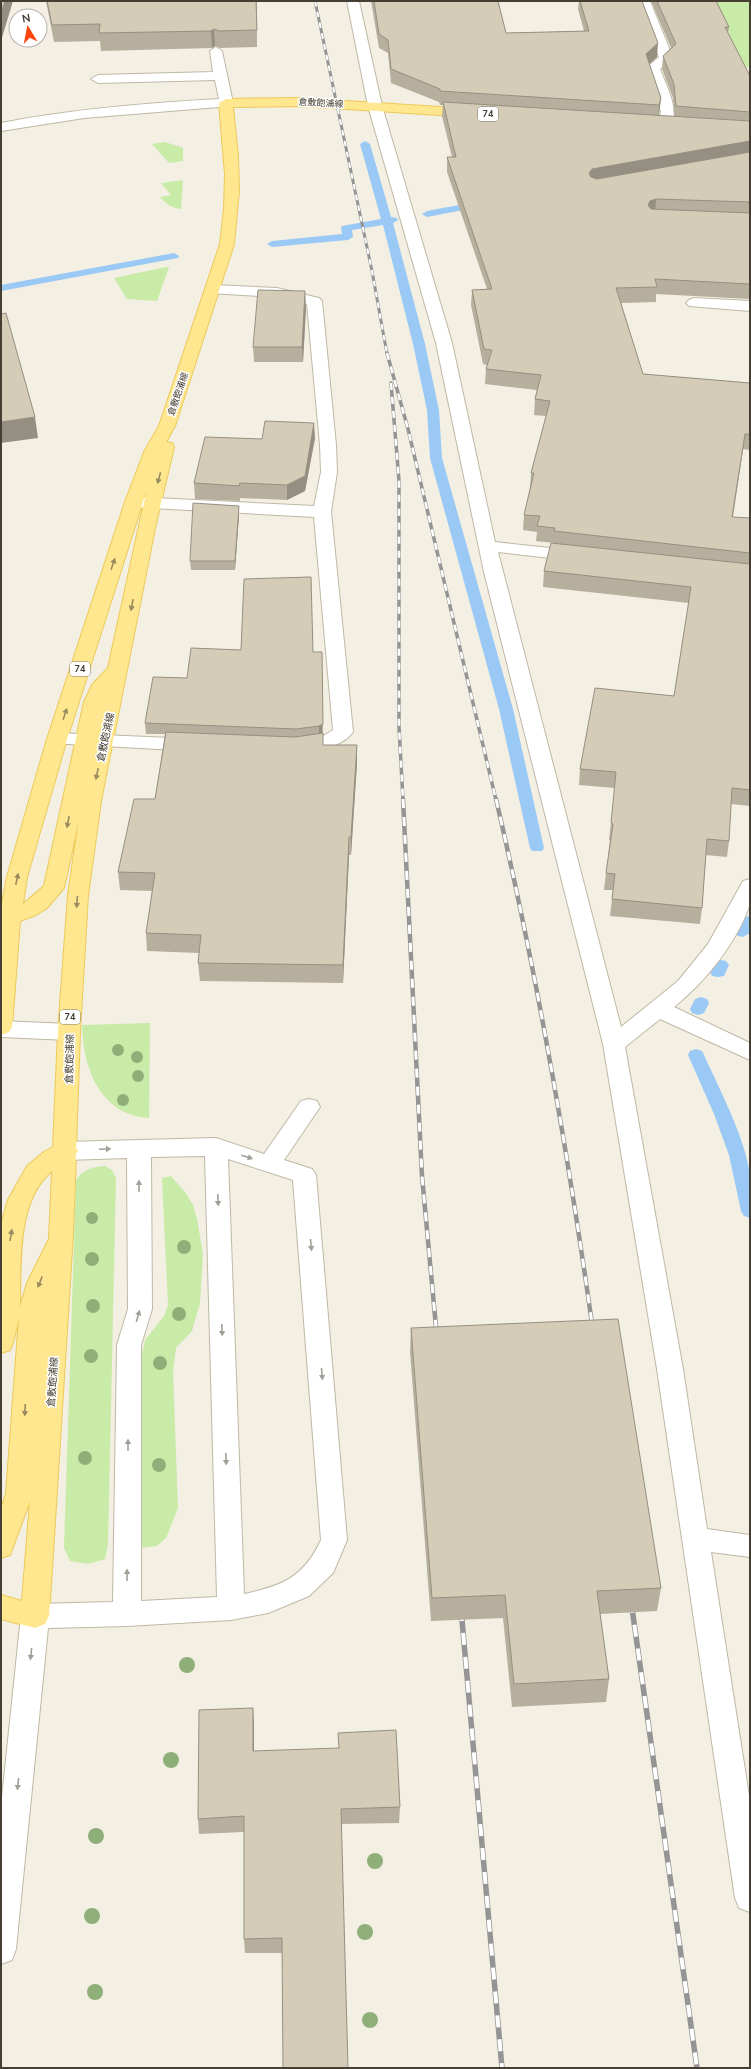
<svg xmlns="http://www.w3.org/2000/svg" width="751" height="2069" font-family="Mulish,'Noto Sans JP',sans-serif">
  <style>
    .green { fill: #c8eba8 }
    .lines { fill: none; stroke-linecap: round; stroke-linejoin: round }
    .stream { fill: #9ac9f5; fill-rule: evenodd }
    .minor-casing { stroke: #bfb8a5; stroke-width: 2 }
    .major-casing { stroke: #ecca58; stroke-width: 2 }
    .minor { fill: #fff; fill-rule: evenodd }
    .major { fill: #ffe790; fill-rule: evenodd }
    .rail-far3-casing { stroke: #949494; stroke-width: 3 }
    .rail-far2-casing { stroke: #949494; stroke-width: 3.5 }
    .rail-far1-casing { stroke: #949494; stroke-width: 4.5 }
    .rail-casing { stroke: #949494; stroke-width: 5.5 }
    .rail-far3 { stroke: #fff; stroke-width: 2; stroke-dasharray: 5.5; stroke-linecap: butt }
    .rail-far2 { stroke: #fff; stroke-width: 2.5; stroke-dasharray: 7; stroke-linecap: butt }
    .rail-far1 { stroke: #fff; stroke-width: 3; stroke-dasharray: 9; stroke-linecap: butt }
    .rail { stroke: #fff; stroke-width: 4; stroke-dasharray: 12; stroke-linecap: butt }
    .tree { fill: #8faf79 }
    .wall { fill: #b7af9e }
    .shaded-wall { fill: #958f81 }
    .building { fill: #d5ccb8; stroke: #958f81 }
    .oneway { fill: #998b5d }
    .oneway2 { fill: #a29f99 }
    .labels { text-anchor: middle; stroke-width: 3; stroke-linejoin: round; paint-order: stroke }
    .far-street-label { font-size: 9px; fill: #453f33; stroke: #fff }
    .shield { fill: #fff; stroke: #7d7970; stroke-width: 1 }
    .shield-label { font-size: 9px; font-weight: bold; fill: #453f33 }
    .street-label { font-size: 10px; fill: #453f33; stroke: #fff }
  </style>
  <rect width="100%" height="100%" fill="#f3efe3"/>
  <path class="green" d="M715,1H750V67L744,68Z
    M165,142L183,148V161L169,163L152,144Z
    M183,180L181,209C171,208 167,204 160,197L171,195L161,183Z
    M166,267H169L157,301L127,299L114,278Z
    M150,1023L149,1118C100,1115 83,1068 82,1025Z
    M105,1166L112,1170L116,1178L108,1544L105,1559L88,1564L70,1561L64,1548L76,1180C84,1169 92,1167 105,1166Z
    M171,1176L185,1192L193,1205L197,1219L203,1254L200,1303L192,1331L176,1348L173,1372L178,1508L166,1538L157,1546L140,1548L141,1360L145,1340L164,1316L168,1305L162,1178Z"/>
  <g class="lines">
    <path class="stream" d="M365,141L370,144L391,217L397,218L398,220L393,223L425,344L439,410L442,458L513,709L544,848L542,851H532L530,848L499,709L430,458L427,410L413,344L383,225L352,230L353,237L348,240L272,247L267,244L272,241L342,234L341,228L342,226L381,219L360,144Z
      M480,201L485,204L484,206L427,217L422,214L427,211Z
      M174,253L179,256L178,258L1,291V285Z
      M750,916V933L743,937L738,936L735,932L745,917Z
      M721,960L726,961L729,965L724,976L718,977L712,976L710,972L716,961Z
      M701,997L707,999L709,1003L704,1013L698,1015L692,1013L690,1009L695,999Z
      M696,1049L702,1051L704,1055C719,1088 746,1140 750,1175C751,1189 750,1204 750,1218L744,1216L741,1211L729,1155L714,1114L688,1055L690,1051Z"/>
    <defs>
      <path id="minor" d="M347,1H359L382,106L452,343L495,542L578,551L584,552L587,556L584,560L578,561L498,552L621,1027L678,981L708,944L743,881L750,879C750,887 751,899 749,907C735,945 705,982 674,1007L750,1043V1060L660,1019L625,1047L683,1369L707,1529L750,1535V1557L711,1552L750,1802V1912L739,1908L735,1898L657,1369L603,1044L484,572L436,343L368,106Z
        M638,1H650L673,58L660,69C666,86 681,111 670,128H660L658,125L661,112L646,68L659,57Z
        M216,47L222,51L233,103L231,106L84,118L1,131V123C73,109 146,103 219,99L215,80L98,83L91,79L98,75L213,72L210,51Z
        M213,285L277,288L319,298L322,301L336,445L337,472L331,512L353,732C342,748 305,756 287,751L284,747L287,743L320,738L333,730L314,517L134,507L128,506L125,502L128,498L134,497L314,506L321,472L320,445L307,304L277,297L208,293L205,290L208,287Z
        M694,298L750,301V311L689,306L686,303L689,300Z
        M57,733L194,739L201,741L204,745L201,749L194,751L50,743L47,739L50,735Z
        M1,1021L69,1024L77,1027L80,1032L77,1037L69,1040L1,1037Z
        M309,1099L317,1101L320,1107L284,1160L312,1169L316,1175L347,1540L333,1573L309,1596L268,1613L231,1620L127,1626L48,1628L16,1949L12,1960L1,1964V1807L21,1616L25,1608L35,1604L113,1602L117,1345L128,1309L127,1158L66,1160L58,1157L54,1151L58,1145L66,1142L216,1138L264,1154L301,1101ZM205,1156L217,1597L141,1601V1345L152,1309L151,1157ZM228,1159L293,1180L321,1540C304,1577 282,1586 244,1594Z"/>
      <path id="major" d="M299,98L471,109L478,113L471,117L299,106L233,107L238,156L239,191L234,244L175,426L166,442L172,443L174,447L155,528L101,801L88,895L80,1032L76,1148L78,1151L76,1154L73,1234L49,1616L45,1624L35,1628L1,1619V1595L22,1601L30,1501L10,1555L1,1558V1508L6,1494L19,1318L13,1343L10,1350L1,1353V1225L8,1200L27,1166L44,1152L53,1147L58,1032L68,895L79,819L64,888L47,908L36,915L20,921L12,1027L9,1032L1,1035V909L7,877L47,739L125,502L144,452L159,426L220,244L224,209L225,174L219,103L226,99ZM147,489L108,668L92,685L84,702L44,886L23,904L27,877L67,739ZM52,1171L49,1239L27,1283L20,1307C21,1264 16,1201 52,1171Z"/>
    </defs>
    <use href="#minor" class="minor-casing"/>
    <use href="#major" class="major-casing"/>
    <use href="#minor" class="minor"/>
    <use href="#major" class="major"/>
    <defs>
      <path id="rail-far3" d="M315,1L372,271L387,354"/>
      <path id="rail-far2" d="M387,353L408,429L496,800
        M391,383L399,481V727L403,800"/>
      <path id="rail-far1" d="M403,799L422,1176L437,1338
        M496,799C537,975 568,1152 593,1331"/>
      <path id="rail" d="M631,1601L697,2068
        M461,1609L502,2068"/>
    </defs>
    <use href="#rail-far3" class="rail-far3-casing"/>
    <use href="#rail-far2" class="rail-far2-casing"/>
    <use href="#rail-far1" class="rail-far1-casing"/>
    <use href="#rail" class="rail-casing"/>
    <use href="#rail-far3" class="rail-far3"/>
    <use href="#rail-far2" class="rail-far2"/>
    <use href="#rail-far1" class="rail-far1"/>
    <use href="#rail" class="rail"/>
  </g>
  <g class="tree">
    <circle cx="118" cy="1050" r="6"/>
    <circle cx="137" cy="1057" r="6"/>
    <circle cx="138" cy="1076" r="6"/>
    <circle cx="123" cy="1100" r="6"/>
    <circle cx="92" cy="1218" r="6"/>
    <circle cx="184" cy="1247" r="7"/>
    <circle cx="92" cy="1259" r="7"/>
    <circle cx="93" cy="1306" r="7"/>
    <circle cx="179" cy="1314" r="7"/>
    <circle cx="91" cy="1356" r="7"/>
    <circle cx="160" cy="1363" r="7"/>
    <circle cx="85" cy="1458" r="7"/>
    <circle cx="159" cy="1465" r="7"/>
    <circle cx="187" cy="1665" r="8"/>
    <circle cx="171" cy="1760" r="8"/>
    <circle cx="96" cy="1836" r="8"/>
    <circle cx="375" cy="1861" r="8"/>
    <circle cx="92" cy="1916" r="8"/>
    <circle cx="365" cy="1932" r="8"/>
    <circle cx="95" cy="1992" r="8"/>
    <circle cx="370" cy="2020" r="8"/>
  </g>
  <path class="wall" d="M46,1H257V47L220,48L215,46L212,48L101,51L100,41L54,42Z
    M371,1H498L506,33L584,31L578,9L579,1H642L657,57L649,64L661,98L659,116L674,117L673,98L662,69L663,56L671,48L651,1H716L729,27L728,33L750,76V299L656,294V302L621,303L643,374L750,383V450L743,449L733,517L750,518V806L731,804L729,841L727,857L706,855L702,908L700,924L610,916L613,890H604L606,873L610,840H609L615,788L579,785L580,769L674,696L689,603L543,587L544,571L554,543L536,541L537,532L523,530L524,515L530,488L531,473L546,416L534,415L535,399L537,390L485,384L486,369L487,365L483,364L471,305L472,290L487,289L447,172V157H452L442,116L443,105H440L439,102L391,83L388,53L379,48Z
    M306,307L303,362H254L253,347Z
    M315,438L305,491L287,500L240,498V501L195,499L194,483L262,439Z
    M239,514L235,570H191L190,561Z
    M313,652L323,745H357V763L351,855H349L343,983L200,981L198,963L199,953L147,951L146,933L152,891L120,890L118,872L155,799L165,734H146L145,723L187,678Z
    M411,1328L661,1588L657,1611L600,1614L609,1679L606,1702L512,1707L503,1618L431,1621L410,1352Z
    M254,1724V1751L400,1807L399,1823L342,1824L283,1953H245L244,1939V1832L199,1834L198,1819Z"/>
  <path class="shaded-wall" d="M5,1H13L1,41V12Z
    M214,29L215,46L212,48L211,31Z
    M658,43L657,57L645,68L646,54Z
    M661,98L658,119L659,105Z
    M750,141V152L591,184L589,173L592,169Z
    M656,199L655,214L648,205L650,201Z
    M305,291L306,307L303,362L302,347Z
    M35,417L38,438L1,443V422Z
    M314,423L315,438L305,491L287,500V485Z
    M745,434L743,449L730,532L732,517Z
    M239,506V514L235,570V561Z
    M322,652L323,762L319,737V726Z
    M357,745V763L351,855V837Z
    M349,837V855L343,983V965Z
    M253,1708L254,1724V1767L253,1751Z"/>
  <path class="building" d="M1,1H5L1,12Z
    M47,1H256L257,30L219,31L214,29L211,31L99,33L100,24L52,25Z
    M374,1H498L506,33L589,31L580,1H642L658,43L646,54L661,98L659,105L440,91V89L391,69L388,40L379,34Z
    M657,1H716L729,27H725L750,76V112L676,106L674,84L663,56L676,44Z
    M443,102L750,121V141L592,169L589,173L591,177L597,179L750,152V202L656,199L650,201L648,205L651,209L750,213V284L655,279L657,287L616,288L643,374L750,383V434H745L732,517L750,518V553L554,531L555,528L537,526L540,516L524,515L534,473H531L550,401L535,399L541,375L486,369L492,350L484,349L472,290L492,289L447,157H456Z
    M258,290L305,291L302,347H253Z
    M6,313L35,417L1,422V314Z
    M265,421L314,423L305,476L287,485L240,483L239,486L194,483L205,437L262,439Z
    M193,503L239,506L235,561H190Z
    M551,543L750,564V790L732,788L729,841L707,839L702,908L612,899L615,874L606,873L613,824L611,823L616,772L580,769L595,688L674,696L691,587L544,571Z
    M311,577L313,652H322L323,724L319,726L296,729L145,723L153,677L187,678L191,648L241,650L244,579Z
    M166,732L295,737L323,733V745H357L351,837H349L343,965L198,963L201,935L146,933L155,873L118,872L134,799H155Z
    M618,1319L661,1588L597,1591L609,1679L514,1684L505,1595L432,1598L411,1328Z
    M253,1708V1751L339,1748L338,1733L396,1730L400,1807L341,1809L348,2068H283L282,1938L244,1939V1816L198,1819L199,1710Z"/>
  <defs><path id="oneway-solid" d="M-6-.8H1V-3.2L6.5 0L1 3.2V.8H-6Z"/></defs>
  <g class="oneway">
    <use href="#oneway-solid" transform="translate(159 478) rotate(105)"/>
    <use href="#oneway-solid" transform="translate(113 564) rotate(-71)"/>
    <use href="#oneway-solid" transform="translate(132 605) rotate(101)"/>
    <use href="#oneway-solid" transform="translate(65 714) rotate(-72)"/>
    <use href="#oneway-solid" transform="translate(97 774) rotate(102)"/>
    <use href="#oneway-solid" transform="translate(68 822) rotate(101)"/>
    <use href="#oneway-solid" transform="translate(17 879) rotate(-78)"/>
    <use href="#oneway-solid" transform="translate(77 902) rotate(94)"/>
    <use href="#oneway-solid" transform="translate(11 1235) rotate(-81)"/>
    <use href="#oneway-solid" transform="translate(40 1282) rotate(111)"/>
    <use href="#oneway-solid" transform="translate(25 1410) rotate(93)"/>
  </g>
  <g class="oneway2">
    <use href="#oneway-solid" transform="translate(105 1149) rotate(-2)"/>
    <use href="#oneway-solid" transform="translate(247 1157) rotate(18)"/>
    <use href="#oneway-solid" transform="translate(139 1186) rotate(-90)"/>
    <use href="#oneway-solid" transform="translate(218 1200) rotate(88)"/>
    <use href="#oneway-solid" transform="translate(311 1245) rotate(85)"/>
    <use href="#oneway-solid" transform="translate(138 1316) rotate(-74)"/>
    <use href="#oneway-solid" transform="translate(222 1330) rotate(88)"/>
    <use href="#oneway-solid" transform="translate(322 1374) rotate(85)"/>
    <use href="#oneway-solid" transform="translate(128 1445) rotate(-90)"/>
    <use href="#oneway-solid" transform="translate(226 1459) rotate(88)"/>
    <use href="#oneway-solid" transform="translate(127 1575) rotate(-90)"/>
    <use href="#oneway-solid" transform="translate(31 1654) rotate(96)"/>
    <use href="#oneway-solid" transform="translate(18 1784) rotate(96)"/>
  </g>
  <g class="labels">
    <g class="far-street-label">
      <text transform="translate(321 103) rotate(3)" y="3">倉敷飽浦線</text>
      <text transform="translate(178 394) rotate(-71)" y="3">倉敷飽浦線</text>
    </g>
    <g class="shield">
      <rect x="478" y="107" width="20" height="14" rx="3"/>
      <rect x="70" y="662" width="20" height="14" rx="3"/>
      <rect x="60" y="1010" width="20" height="14" rx="3"/>
    </g>
    <g class="shield-label">
      <text x="488" y="117">74</text>
      <text x="80" y="672">74</text>
      <text x="70" y="1020">74</text>
    </g>
    <g class="street-label">
      <text transform="translate(105 737) rotate(-78)" y="4">倉敷飽浦線</text>
      <text transform="translate(69 1059) rotate(-89)" y="4">倉敷飽浦線</text>
      <text transform="translate(52 1382) rotate(-86)" y="4">倉敷飽浦線</text>
    </g>
  </g>
  <rect width="751" height="2069" fill="none" stroke="#453f33" stroke-width="4"/>
  <g transform="translate(28 28) rotate(350)"><circle r="19" fill="#ffffff" stroke="#b5b2ad"/>
  <path d="M0-3L7 15L0 10L-7 15Z" fill="#ff440e"/>
  <text y="-6" font-size="11" font-weight="bold" text-anchor="middle" fill="#453f33">N</text>
  </g>
</svg>
